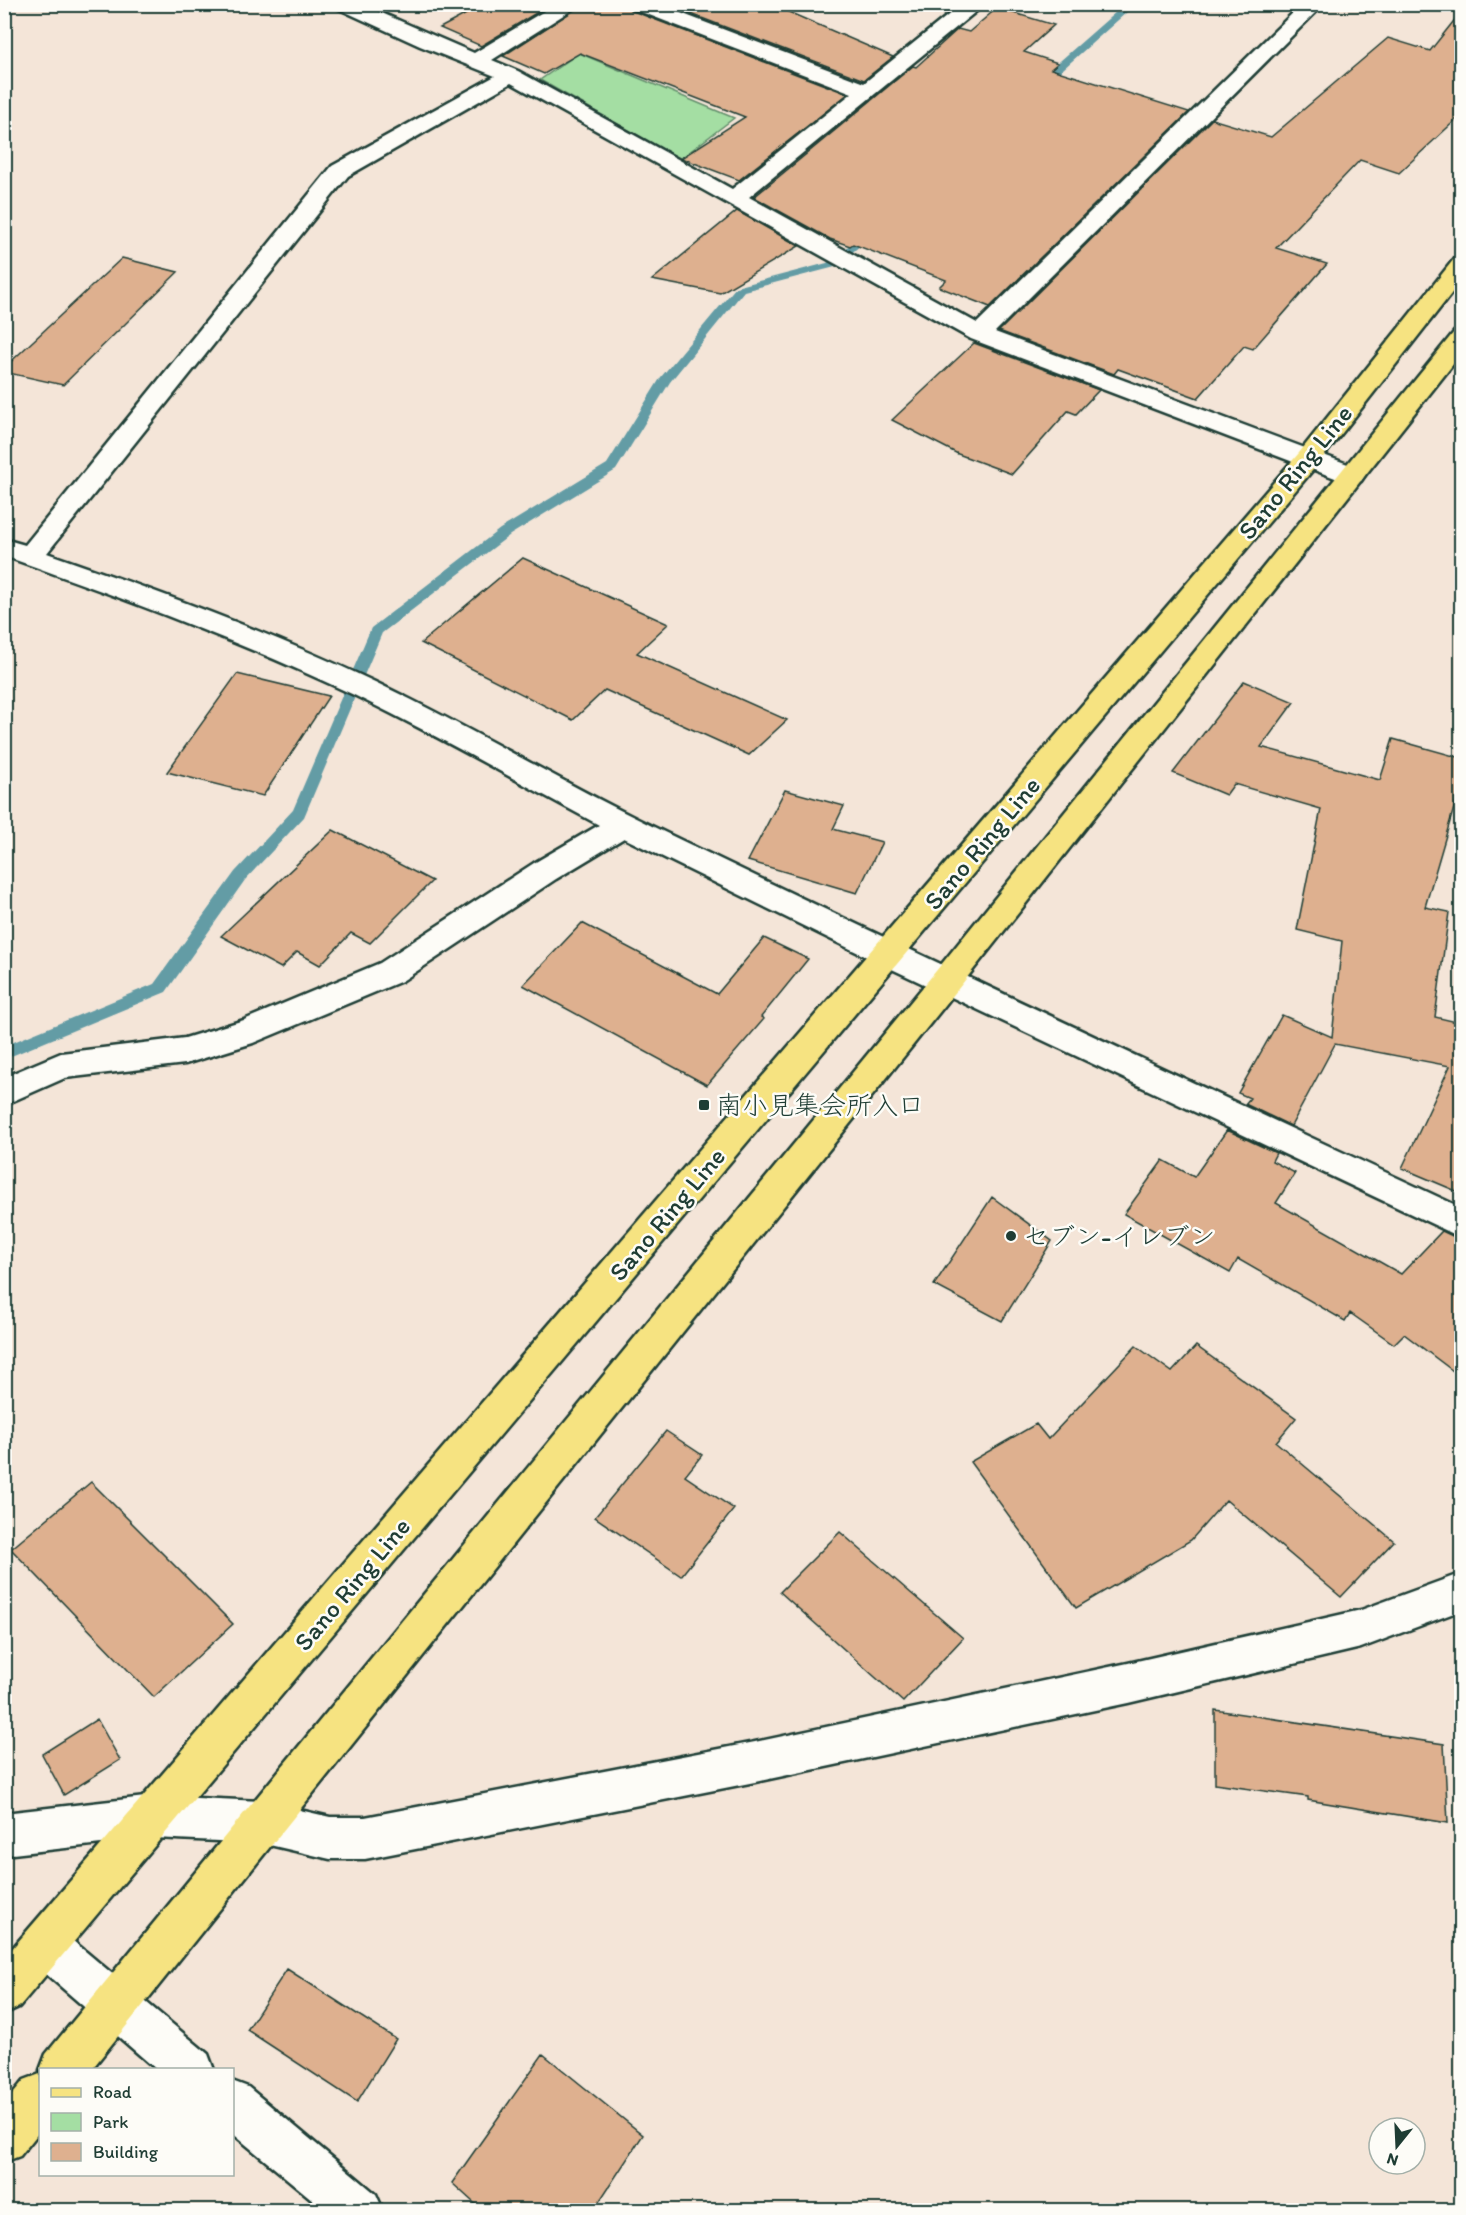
<svg xmlns="http://www.w3.org/2000/svg" width="1466" height="2215" font-family="Itim,'Klee One',sans-serif">
  <style>
    .green { fill: #a4dea3; stroke: #628e6c; stroke-width: 1.5 }
    .lines { fill: none; stroke-linecap: round; stroke-linejoin: round }
    .stream { fill: #639ca5; fill-rule: evenodd }
    .building { fill: #deb08f; stroke: #1f3d34; stroke-width: 1.5 }
    .minor-casing { stroke: #1f3d34; stroke-width: 5 }
    .major-casing { stroke: #1f3d34; stroke-width: 5 }
    .minor { fill: #fdfcf7; fill-rule: evenodd }
    .major { fill: #f6e381; fill-rule: evenodd }
    .poi-dot { fill: #1f3d34; stroke: #fdfcf7; stroke-width: 2 }
    .labels { text-anchor: middle; stroke-width: 5; stroke-linejoin: round; paint-order: stroke }
    .street-label { font-size: 26px; fill: #1f3d34; stroke: #fdfcf7 }
    .poi-label { font-size: 26px; fill: #1f3d34; stroke: #fdfcf7; text-anchor: start }
  </style>
  <rect width="100%" height="100%" fill="#f4e5d8"/>
  <filter id="ink" filterUnits="userSpaceOnUse"><feTurbulence type="fractalNoise" baseFrequency=".0167" numOctaves="2"/><feDisplacementMap in="SourceGraphic" scale="12" xChannelSelector="R" yChannelSelector="G"/><feConvolveMatrix kernelMatrix="1 2 1 2 8 2 1 2 1" color-interpolation-filters="sRGB"/></filter>
  <g filter="url(#ink)">
    <path class="green" d="M579,53L734,118L680,159L540,80Z"/>
    <g class="lines">
      <path class="stream" d="M1125,4H1136L1044,86H1036V82Z
        M871,228L875,229V233L835,267L744,291L670,382L616,470L510,535L382,633L304,817L245,880L166,992L4,1059V1046L154,984L235,872L293,810L371,628L500,529L607,464L661,377L736,287L827,263Z"/>
    </g>
    <path class="building" d="M485,4H551L481,46L440,28Z
      M583,4H626L630,10L848,94L739,180L681,158L745,117L580,53L544,74L503,56Z
      M665,4H770L893,57L864,80Z
      M997,8L1054,25L1024,52L1058,63L1051,69L1189,112L990,307L939,287L946,280L853,244L850,246L830,239L754,197L913,66L916,67L958,29L969,32Z
      M1461,12V115L1399,173L1360,160L1276,248L1327,264L1253,349L1244,346L1198,398L1118,369L1114,374L999,331L1212,119L1271,137L1388,38L1430,51Z
      M737,211L799,246L720,293L652,280Z
      M122,258L178,272L63,385L4,372V368Z
      M974,343L1099,390L1076,414L1068,411L1012,474L958,454L892,420Z
      M523,558L668,624L637,653L787,720L749,755L605,690L573,720L421,643Z
      M237,674L329,696L263,796L167,772Z
      M1244,681L1294,702L1261,747L1380,780L1393,739L1461,758V784L1425,907L1449,912L1435,1017L1461,1023V1193L1402,1168L1450,1066L1335,1044L1291,1126L1245,1104L1250,1098L1238,1093L1282,1015L1332,1037L1342,941L1297,930L1321,809L1234,784L1226,795L1173,773Z
      M785,790L844,806L833,829L882,842L857,893L748,861Z
      M333,830L432,881L370,943L351,933L320,965L297,952L281,968L221,936Z
      M582,923L717,994L764,938L808,959L761,1017L764,1019L707,1085L523,985Z
      M1227,1130L1276,1153L1272,1161L1295,1173L1276,1203L1401,1274L1442,1231L1461,1240V1377L1404,1334L1394,1344L1350,1313L1345,1321L1238,1259L1230,1273L1124,1214L1163,1160L1194,1177Z
      M992,1197L1052,1241L1002,1321L934,1285Z
      M1136,1346L1172,1372L1196,1346L1296,1418L1276,1442L1394,1541L1341,1597L1226,1500L1191,1540L1076,1608L970,1462L1036,1424L1048,1439Z
      M666,1431L702,1455L685,1476L734,1509L681,1576L595,1517Z
      M91,1482L233,1624L154,1697L11,1549Z
      M840,1532L963,1638L903,1702L780,1592Z
      M1215,1710L1444,1744L1448,1823L1308,1800V1797L1215,1784Z
      M97,1719L120,1760L64,1795L42,1754Z
      M287,1969L396,2039L357,2102L247,2030Z
      M543,2054L643,2135L593,2211H483L452,2183Z"/>
    <g class="lines">
      <defs>
        <path id="minor" d="M334,4H361L474,53L556,4H581L492,60L518,71L732,189L852,93L631,8L628,4H657L864,83L962,4H985L749,197L977,323L1302,4H1324L995,332L1361,469L1365,475L1361,481L1352,483L1343,481L971,339L511,83L348,176L47,553C157,591 269,632 375,682C472,728 564,784 660,830C926,959 1194,1083 1462,1208V1238L877,962L624,838L556,879L402,981L253,1043L185,1064L65,1078L4,1105V1077L61,1053L185,1038L244,1020L380,963L534,863L599,825C518,782 437,735 354,695C241,642 123,598 4,556V539L25,545L332,166L495,76L420,46L337,8Z
          M1462,1573V1610L1361,1648L1128,1703L755,1782L365,1859H330L261,1843L154,1838L4,1855V1813L154,1796L261,1801L330,1817H365L755,1742L1128,1663L1361,1610Z
          M45,1923L60,1930L208,2054L214,2070H157L30,1960L23,1945L30,1930Z
          M232,2081L248,2087L376,2194L383,2210H325L232,2133Z"/>
        <path id="major" d="M1462,257V280L1317,465L19,2007L4,2014V1958L1299,453L1454,259Z
          M1462,330V353L958,989L91,2070H40V2072V2070L46,2054L936,971L1454,332Z
          M40,2074V2131L20,2156L4,2162V2104L24,2080Z"/>
      </defs>
      <use href="#minor" class="minor-casing"/>
      <use href="#major" class="major-casing"/>
      <use href="#minor" class="minor"/>
      <use href="#major" class="major"/>
    </g>
  </g>
  <g class="poi-dot">
    <rect x="698" y="1099" width="12" height="12" rx="3"/>
    <circle cx="1011" cy="1236" r="6"/>
  </g>
  <g class="labels">
    <g class="street-label">
      <text transform="translate(1295 472) rotate(-51)" y="9">Sano Ring Line</text>
      <text transform="translate(982 843) rotate(-50)" y="9">Sano Ring Line</text>
      <text transform="translate(667 1214) rotate(-50)" y="9">Sano Ring Line</text>
      <text transform="translate(352 1584) rotate(-50)" y="9">Sano Ring Line</text>
    </g>
    <g class="poi-label">
      <text x="716" y="1114">南小見集会所入口</text>
      <text x="1023" y="1245">セブン-イレブン</text>
    </g>
  </g>
  <rect width="1466" height="2215" fill="none" stroke="#fdfcf7" stroke-width="24"/>
  <rect x="12" y="12" width="1442" height="2191" fill="none" stroke="#1f3d34" stroke-width="2" filter="url(#ink)"/>
  <rect x="39" y="2068" width="195" height="108" fill="#fdfcf7" stroke="#a4b0a9" stroke-width="1.5"/>
  <rect x="51" y="2088" width="30" height="9" fill="#f6e381" stroke="#a4b0a9" stroke-width="1.5"/>
  <text x="93" y="2098" font-size="18" fill="#1f3d34">Road</text>
  <rect x="51" y="2113" width="30" height="18" fill="#a4dea3" stroke="#a4b0a9" stroke-width="1.5"/>
  <text x="93" y="2128" font-size="18" fill="#1f3d34">Park</text>
  <rect x="51" y="2143" width="30" height="18" fill="#deb08f" stroke="#a4b0a9" stroke-width="1.5"/>
  <text x="93" y="2158" font-size="18" fill="#1f3d34">Building</text>
  <g transform="translate(1397 2146) rotate(198)"><circle r="28" fill="#fdfcf7" stroke="#a4b0a9" stroke-width="1.5"/>
  <path d="M0-4.5L10 22L0 15L-10 22Z" fill="#1f3d34"/>
  <text y="-9" font-size="16" font-weight="bold" text-anchor="middle" fill="#1f3d34">N</text>
  </g>
</svg>
